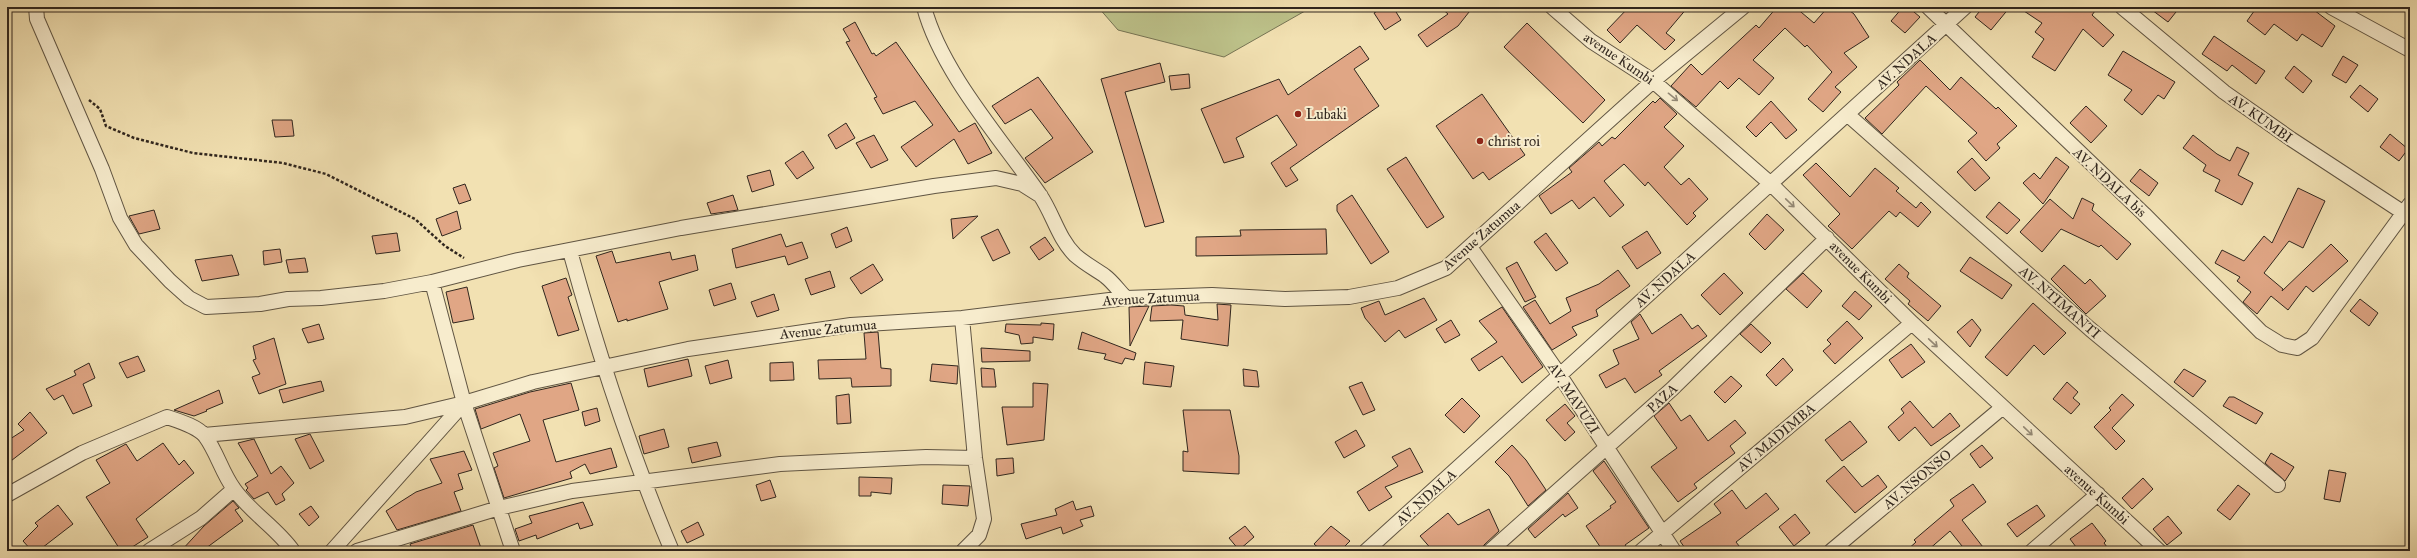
<svg xmlns="http://www.w3.org/2000/svg" width="2417" height="558" font-family="'IM FELL Great Primer',serif">
  <style>
    .green { fill: #bdc28a; stroke: #767454 }
    .building { fill: #e0a685; stroke: #30261e }
    .lines { fill: none; stroke-linecap: round; stroke-linejoin: round }
    .street-casing { stroke: #605543; stroke-width: 16 }
    .path { stroke: #30261e; stroke-width: 2.5; stroke-dasharray: 3 2; stroke-linecap: butt }
    .street { stroke: #f7eccd; stroke-width: 14 }
    .oneway { stroke: #948976 }
    .poi-dot { fill: #8f2418; stroke: #f7eccd; stroke-width: 1.5 }
    .labels { text-anchor: middle; stroke-width: 4; stroke-linejoin: round; paint-order: stroke }
    .street-label { font-size: 14px; fill: #30261e; stroke: #f7eccd }
    .poi-label { font-size: 14px; fill: #30261e; stroke: #f7eccd; text-anchor: start }
  </style>
  <rect width="100%" height="100%" fill="#f2e1b2"/>
  <filter id="stains"><feTurbulence type="fractalNoise" baseFrequency=".005" numOctaves="4"/><feColorMatrix values="0 0 0 0 .2 0 0 0 0 .09 0 0 0 0 .02 0 0 0 .5 -.17"/></filter>
  <radialGradient id="worn" r=".72"><stop offset=".6" stop-color="#630" stop-opacity="0"/><stop offset="1" stop-color="#630" stop-opacity=".3"/></radialGradient>
  <path class="green" d="M1098,7H1312L1224,57L1118,30Z"/>
  <path class="building" d="M1384,7H1393L1401,20L1385,30L1374,13Z
    M1440,7H1473L1458,26L1427,47L1418,35L1448,14Z
    M1629,7H1688L1666,33L1675,40L1665,50L1637,25L1620,43L1607,30Z
    M1777,7H1795L1814,23L1828,7H1845L1854,14L1869,37L1844,53L1857,67L1835,87L1841,92L1823,112L1808,99L1832,72L1807,45L1805,47L1785,28L1753,60L1774,78L1759,95L1739,78L1728,89L1720,81L1696,107L1671,86L1691,64L1702,75L1756,25L1759,28Z
    M1903,7H1908L1920,17L1905,33L1891,21Z
    M1983,7H2010L1991,30L1975,17Z
    M2018,7H2098L2092,15L2114,35L2103,47L2083,29L2055,71L2032,57L2044,39L2035,32L2042,23Z
    M2148,7H2180L2168,22Z
    M2257,7H2310L2335,26L2322,47L2302,34L2297,41L2274,24L2265,35L2247,21Z
    M855,22L872,54L874,53L876,56L896,42L959,132L975,123L992,153L968,164L954,139L916,167L901,147L933,125L915,101L883,114L874,98L877,97L846,42L850,41L843,29Z
    M1527,23L1605,100L1583,123L1504,47Z
    M2214,36L2265,71L2256,84L2232,65L2227,71L2202,54Z
    M1360,46L1369,59L1354,69L1379,106L1290,168L1298,180L1286,187L1271,163L1297,145L1277,115L1236,138L1244,157L1224,163L1201,109L1279,79L1288,95Z
    M2123,51L2175,82L2164,99L2158,95L2142,115L2124,100L2132,90L2108,75Z
    M2343,56L2358,65L2346,83L2332,75Z
    M1920,60L1950,90L1961,77L1996,109L1998,107L2017,126L1997,144L2000,148L1986,161L1968,141L1977,133L1926,86L1882,134L1865,118L1899,85L1897,82Z
    M1160,63L1165,82L1125,92L1164,222L1145,227L1101,79Z
    M2294,66L2312,81L2303,93L2285,78Z
    M1189,74L1190,88L1171,90L1169,76Z
    M1038,77L1093,152L1045,183L1025,158L1053,138L1031,109L1005,124L992,106Z
    M2360,85L2378,99L2368,112L2350,97Z
    M1482,94L1525,155L1489,180L1483,172L1473,179L1436,126Z
    M1660,98L1677,114L1664,127L1684,146L1664,167L1681,185L1689,178L1708,199L1693,213L1696,216L1687,225L1648,182L1645,186L1624,164L1604,181L1624,205L1610,217L1594,197L1579,209L1572,200L1551,214L1539,196L1572,172L1569,168L1599,142L1602,146L1612,137L1615,139L1653,101L1655,103Z
    M1771,101L1797,130L1786,139L1771,122L1756,137L1746,127Z
    M2086,106L2107,126L2091,143L2070,123Z
    M272,120H292L294,136L275,137Z
    M846,123L855,138L836,149L828,135Z
    M2390,134L2408,149L2399,161L2380,147Z
    M874,135L888,160L871,168L856,143Z
    M2193,135L2217,154L2230,161L2237,147L2249,153L2238,175L2253,183L2242,205L2215,191L2220,180L2203,171L2206,165L2183,148Z
    M803,151L814,168L797,179L785,163Z
    M1406,157L1444,217L1427,228L1387,169Z
    M2056,157L2069,167L2043,204L2023,183L2034,173L2040,179Z
    M1972,158L1990,178L1975,191L1957,172Z
    M1816,163L1850,197L1875,168L1899,188L1896,191L1916,208L1921,202L1931,212L1918,227L1900,212L1896,217L1889,211L1852,249L1828,226L1840,214L1803,175Z
    M2140,169L2158,183L2149,196L2130,181Z
    M770,170L774,185L752,192L747,176Z
    M465,184L471,200L459,204L453,188Z
    M2298,188L2325,201L2303,248L2289,241L2264,273L2283,289L2282,291L2331,244L2348,261L2313,292L2306,286L2288,310L2271,296L2257,314L2243,302L2251,292L2237,281L2240,277L2215,263L2222,250L2244,261L2264,236L2272,243Z
    M733,195L738,210L711,214L707,203Z
    M1352,195L1389,252L1371,264L1337,211V205Z
    M2082,198L2094,204L2092,210L2131,244L2117,260L2101,245L2099,247L2061,229L2042,252L2020,232L2050,199L2073,219Z
    M1999,202L2020,220L2007,234L1986,217Z
    M154,210L160,229L139,234L129,216Z
    M457,211L461,229L442,236L436,219Z
    M1767,214L1784,230L1765,250L1749,234Z
    M978,216L953,239L951,219Z
    M847,227L852,241L836,248L831,234Z
    M998,229L1010,253L993,261L981,237Z
    M1326,229L1327,254L1196,256V237L1241,236L1240,230Z
    M1647,231L1661,253L1637,269L1622,247Z
    M397,233L400,251L376,254L372,236Z
    M1546,233L1568,263L1556,271L1534,242Z
    M781,234L786,247L802,242L808,258L788,265L785,256L736,268L732,249Z
    M1045,237L1054,250L1039,260L1030,247Z
    M280,249L282,262L264,265L263,251Z
    M612,251L616,263L670,252L672,260L695,255L698,270L659,282L668,309L627,321V319L618,322L596,256Z
    M232,255L239,275L202,281L195,260Z
    M1970,257L2012,285L2002,299L1960,271Z
    M305,258L308,272L289,273L286,260Z
    M1517,262L1536,297L1525,302L1506,268Z
    M873,264L883,280L861,294L850,278Z
    M1899,264L1909,273L1907,277L1941,306L1928,321L1908,304L1910,301L1885,279Z
    M2064,265L2085,284L2090,279L2106,296L2086,314L2051,279Z
    M1618,270L1630,286L1596,310L1598,316L1572,327L1577,335L1552,350L1523,307L1535,300L1550,324L1571,311L1566,298L1599,284Z
    M830,271L835,287L811,295L805,279Z
    M1724,273L1743,293L1720,315L1701,295Z
    M1803,273L1822,291L1807,308L1786,289Z
    M566,278L572,295L568,297L579,330L558,336L542,286Z
    M731,283L736,299L714,306L709,290Z
    M467,287L474,319L453,323L446,292Z
    M1855,291L1872,306L1859,320L1842,306Z
    M774,294L779,310L757,317L751,302Z
    M1424,298L1437,320L1405,338L1399,330L1385,342L1365,318L1361,308L1379,301L1385,315Z
    M2360,299L2378,313L2369,326L2350,311Z
    M2033,303L2066,333L2044,355L2034,345L2007,376L1985,357Z
    M1217,304L1231,305L1228,346L1181,339L1183,320L1150,321L1152,306L1171,305L1184,306L1185,315L1218,320Z
    M1149,306L1130,346L1129,307Z
    M1502,307L1543,367L1522,383L1502,356L1479,371L1471,359L1497,342L1479,321Z
    M1640,314L1652,334L1681,314L1692,329L1698,325L1707,336L1659,371L1662,375L1635,393L1625,378L1606,388L1599,375L1619,364L1613,350L1639,339L1631,322Z
    M1972,319L1981,330L1970,347L1957,332Z
    M1451,320L1460,335L1445,343L1436,329Z
    M1847,321L1863,338L1835,364L1823,351L1831,344L1827,340Z
    M1041,323L1054,324L1053,340L1033,337V343L1021,344L1019,335L1005,332L1006,324L1041,325Z
    M319,324L324,339L308,343L302,329Z
    M1751,324L1771,343L1761,353L1740,334Z
    M878,332L881,368L891,369V386L852,387L851,378L819,379L818,360L866,359L864,333Z
    M1082,332L1136,353L1134,360L1125,358L1122,364L1104,359L1106,354L1078,349Z
    M274,338L286,384L259,394L252,377L260,374L253,360L256,359L253,346Z
    M1911,344L1925,362L1902,378L1889,360Z
    M981,348L1030,351V361L982,362Z
    M138,356L145,371L127,378L119,363Z
    M1783,358L1793,370L1776,386L1766,375Z
    M688,359L692,376L648,387L644,369Z
    M728,360L732,378L710,384L705,366Z
    M793,362L794,380L770,381V363Z
    M1145,362L1174,366L1171,387L1143,384Z
    M89,363L95,378L83,384L92,406L73,414L63,395L54,400L46,389L76,375L74,371Z
    M932,364L958,366L957,384L930,381Z
    M981,368L994,369L996,387H982Z
    M1243,369L1257,371L1259,387L1244,386Z
    M2184,369L2206,381L2193,397L2174,382Z
    M1731,376L1742,386L1725,403L1714,392Z
    M321,381L324,391L283,403L279,390Z
    M1362,382L1375,410L1363,415L1349,387Z
    M2067,382L2078,392L2073,398L2080,404L2071,414L2053,399Z
    M571,383L579,410L543,420L556,462L611,448L617,467L590,474L585,464L570,472L572,478L504,498L494,468L498,466L493,453L530,441L520,414L481,429L475,409L530,392Z
    M1033,383L1048,384L1044,440L1007,445L1002,407H1033Z
    M219,390L223,403L206,410L207,411L194,416L174,410Z
    M849,394L851,423L837,424L836,396Z
    M2122,394L2134,405L2112,428L2125,441L2116,450L2094,427L2111,410L2109,408Z
    M2229,397H2234L2263,413L2256,424L2223,406Z
    M1462,398L1480,416L1464,433L1445,415Z
    M1910,401L1933,428L1950,413L1960,426L1931,446L1915,427L1899,441L1888,427L1904,413L1901,409Z
    M1669,403L1681,421L1690,415L1708,441L1735,420L1746,433L1730,446L1735,453L1694,484L1697,488L1678,502L1651,467L1677,448L1654,416Z
    M1565,404L1575,416L1567,423L1575,432L1565,441L1546,420Z
    M597,408L600,421L585,426L582,412Z
    M1183,410H1230L1239,456V474L1183,471V451L1188,452Z
    M30,412L47,433L7,464V441L24,430L18,424Z
    M1850,421L1867,442L1842,461L1825,440Z
    M664,429L669,447L644,454L639,436Z
    M1356,430L1365,446L1344,458L1335,442Z
    M310,434L324,461L310,469L295,439Z
    M254,439L271,474L281,466L294,483L282,494L285,500L276,505L268,492L254,499L246,490L248,488L245,484L258,476L238,443Z
    M717,442L721,456L692,463L688,448Z
    M163,443L179,465L184,460L194,473L136,519L148,537L126,551H121L86,497L110,483L96,460L126,444L137,461Z
    M1512,445L1526,460L1546,490L1528,506L1509,476L1495,462Z
    M1982,445L1993,458L1980,468L1970,454Z
    M1410,448L1423,472L1385,487L1392,497L1369,511L1357,492L1398,466L1392,457Z
    M464,451L472,470L458,474L463,489L454,492L461,511L397,530L386,511L416,492L442,483L430,459Z
    M2271,453L2294,467L2285,481L2265,463Z
    M1013,458L1014,473L997,476L996,459Z
    M1604,461L1649,528L1625,545L1629,551H1603L1586,526L1611,508L1610,506L1616,502L1593,471Z
    M1844,466L1862,487L1878,475L1887,487L1855,513L1826,481Z
    M2329,470L2346,473L2340,502L2324,499Z
    M859,477L892,478L891,494L871,492V496H859Z
    M2143,478L2153,489L2132,509L2122,498Z
    M770,480L776,497L761,501L756,485Z
    M1973,484L1986,502L1962,520L1986,551H1966L1950,531L1927,551H1906L1916,542L1914,540L1954,506L1950,500Z
    M943,485L970,486L968,506L942,504Z
    M2238,485L2250,494L2230,520L2217,510Z
    M1732,490L1746,509L1766,493L1779,509L1736,542L1743,551H1687L1680,541L1721,513L1714,504Z
    M1568,493L1578,508L1565,517L1563,514L1535,538L1528,529Z
    M233,501L239,508L235,510L243,521L202,551H181L204,526Z
    M1073,501L1076,510L1091,506L1094,516L1080,520L1083,526L1063,534L1061,527L1026,539L1021,524L1057,515L1055,509Z
    M583,502L593,525L580,529L578,523L537,539L536,535L519,541L515,529L532,523L529,516Z
    M58,505L73,524L38,551H32L23,541L38,526L35,523Z
    M2037,505L2045,516L2017,537L2007,524Z
    M311,506L319,517L309,526L299,514Z
    M1489,509L1499,531L1484,545L1482,551H1433L1420,536L1448,513L1458,525Z
    M1795,514L1810,533L1794,546L1779,527Z
    M2168,516L2182,533L2167,545L2153,529Z
    M698,522L704,535L687,543L681,531Z
    M2092,523L2106,541L2104,543L2110,551H2079L2070,539Z
    M473,525L482,551H413L410,544Z
    M1245,526L1254,537L1239,550L1229,538Z
    M1331,526L1350,541L1340,551H1322L1314,544Z"/>
  <g class="lines">
    <defs>
      <path id="street" d="M36,7L37,19L102,169L120,218L136,245L170,281L189,298L206,307L260,304L288,299L321,298L384,291L432,282L518,260L681,228L934,186L996,178L1022,184L1041,196
        M924,7C941,72 1002,140 1040,195C1053,214 1058,238 1075,255C1084,263 1095,269 1105,276C1113,282 1119,291 1126,298
        M1552,7L1591,41L1653,81L1771,184L1912,323L2159,551
        M1928,7L2144,214L2261,332L2282,345L2297,348L2312,338L2410,204
        M2122,7L2224,92L2291,139L2410,217
        M2331,7L2410,50
        M1847,114L2090,329L2278,485
        M1470,247L1559,374L1674,551
        M570,251C598,353 631,454 672,551
        M432,282L464,403L513,551
        M962,318L975,458L984,519L979,535L963,551
        M204,435L405,417L464,403L533,382L688,349L851,325L962,318L1126,298L1212,295L1285,299L1349,297L1398,288L1446,268L1653,81L1743,7
        M7,495L82,453L167,417C179,421 197,426 205,436C217,452 222,473 234,489C251,513 277,528 293,551
        M149,551L201,518L234,489
        M332,551L464,403
        M357,551L499,508L572,491L780,464L926,457L975,458
        M1366,551L1965,7
        M1490,551L1672,389L1827,238
        M1641,551L1912,323
        M1831,551L2003,407
        M2032,551L2098,494"/>
    </defs>
    <use href="#street" class="street-casing"/>
    <path class="path" d="M89,100L100,109L106,126L134,138L193,153L283,163L326,174L415,219L445,246L464,258"/>
    <use href="#street" class="street"/>
  </g>
  <defs><path id="oneway-shaft" d="M-6 0H5M1.5-3L5.5 0L1.5 3" fill="none" stroke-width="1.6" stroke-linecap="round" stroke-linejoin="round"/></defs>
  <g class="oneway">
    <use href="#oneway-shaft" transform="translate(1673 97) rotate(39)"/>
    <use href="#oneway-shaft" transform="translate(1790 203) rotate(44)"/>
    <use href="#oneway-shaft" transform="translate(1933 343) rotate(43)"/>
    <use href="#oneway-shaft" transform="translate(2028 431) rotate(44)"/>
  </g>
  <g class="poi-dot">
    <circle cx="1298" cy="114" r="4"/>
    <circle cx="1480" cy="141" r="4"/>
  </g>
  <g class="labels">
    <g class="street-label">
      <text transform="translate(1619 58) rotate(34)" y="5">avenue Kumbi</text>
      <text transform="translate(1906 61) rotate(-42)" y="5">AV. NDALA</text>
      <text transform="translate(2261 118) rotate(35)" y="5">AV. KUMBI</text>
      <text transform="translate(2110 182) rotate(43)" y="5">AV. NDALA bis</text>
      <text transform="translate(1481 235) rotate(-41)" y="5">Avenue Zatumua</text>
      <text transform="translate(1861 272) rotate(45)" y="5">avenue Kumbi</text>
      <text transform="translate(1665 279) rotate(-42)" y="5">AV. NDALA</text>
      <text transform="translate(1151 298) rotate(-3)" y="5">Avenue Zatumua</text>
      <text transform="translate(2060 302) rotate(41)" y="5">AV. NTIMANTI</text>
      <text transform="translate(828 329) rotate(-6)" y="5">Avenue Zatumua</text>
      <text transform="translate(1574 398) rotate(57)" y="5">AV. MAVUZI</text>
      <text transform="translate(1662 398) rotate(-43)" y="5">PAZA</text>
      <text transform="translate(1776 437) rotate(-40)" y="5">AV. MADIMBA</text>
      <text transform="translate(1917 479) rotate(-40)" y="5">AV. NSONSO</text>
      <text transform="translate(2097 494) rotate(42)" y="5">avenue Kumbi</text>
      <text transform="translate(1426 497) rotate(-42)" y="5">AV. NDALA</text>
    </g>
    <g class="poi-label">
      <text x="1306" y="119">Lubaki</text>
      <text x="1488" y="146">christ roi</text>
    </g>
  </g>
  <rect width="2417" height="558" fill="none" stroke="#f2e1b2" stroke-width="24"/>
  <rect x="8" y="8" width="2401" height="542" fill="none" stroke="#30261e" stroke-width="2"/>
  <rect x="12" y="12" width="2393" height="534" fill="none" stroke="#30261e"/>
  <rect width="100%" height="100%" filter="url(#stains)"/>
  <rect width="100%" height="100%" fill="url(#worn)"/>
</svg>
